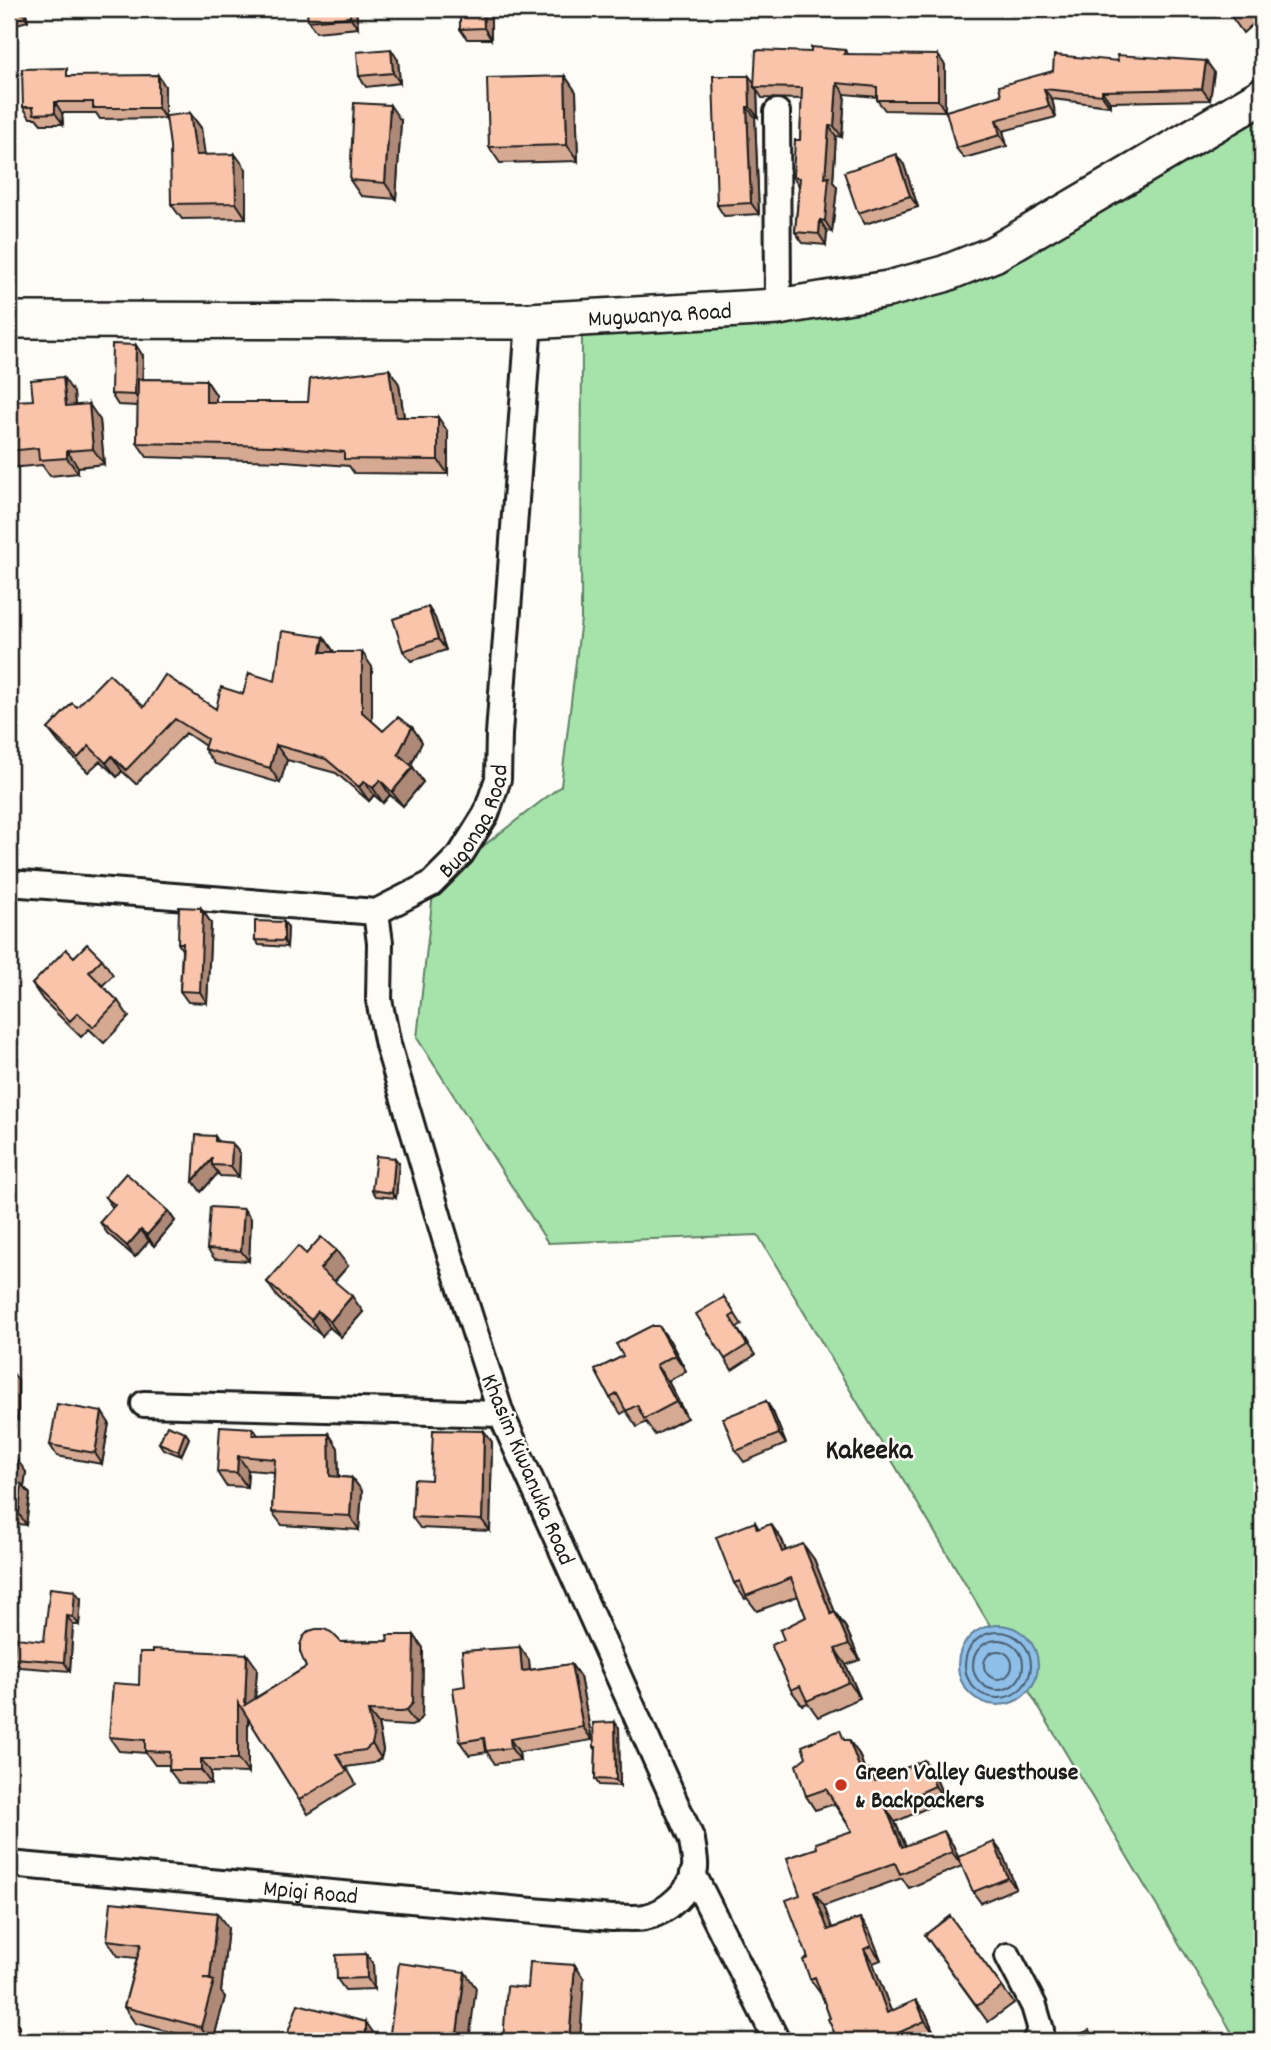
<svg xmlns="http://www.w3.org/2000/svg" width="1271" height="2050" font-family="Dekko,sans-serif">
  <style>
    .green { fill: #a5e3ab; stroke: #608064; stroke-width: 2 }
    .water { fill: #8ebfe9; stroke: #607e97; stroke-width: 2 }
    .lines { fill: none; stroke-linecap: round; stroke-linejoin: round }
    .shore { stroke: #4a5d6e; stroke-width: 2 }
    .street-casing { stroke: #1c1c1c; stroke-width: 30 }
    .secondary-casing { stroke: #1c1c1c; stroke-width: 40 }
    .street { stroke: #fdfcf7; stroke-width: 24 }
    .secondary { stroke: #fdfcf7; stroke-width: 35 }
    .wall { fill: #d6a992; stroke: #1c1c1c; stroke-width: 2 }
    .shaded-wall { fill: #ae8977; stroke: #1c1c1c; stroke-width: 2 }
    .building { fill: #f9c4aa; stroke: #1c1c1c; stroke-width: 2 }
    .poi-dot { fill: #c8321e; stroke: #fdfcf7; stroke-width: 2.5 }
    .labels { text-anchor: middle; stroke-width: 5; stroke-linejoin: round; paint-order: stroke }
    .street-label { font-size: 24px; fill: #1c1c1c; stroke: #fdfcf7 }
    .poi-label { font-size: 24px; font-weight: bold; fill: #1c1c1c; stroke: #fdfcf7; text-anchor: start }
    .quarter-label { font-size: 28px; font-weight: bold; fill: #1c1c1c; stroke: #fdfcf7 }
  </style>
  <rect width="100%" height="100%" fill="#fdfcf7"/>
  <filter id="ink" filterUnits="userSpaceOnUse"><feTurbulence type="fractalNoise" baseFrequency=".0143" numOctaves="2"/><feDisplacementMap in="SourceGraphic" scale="14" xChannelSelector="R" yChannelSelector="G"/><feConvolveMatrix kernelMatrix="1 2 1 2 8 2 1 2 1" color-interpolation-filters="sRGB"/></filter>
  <g filter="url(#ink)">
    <path class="green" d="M1262,87V2041H1237L758,1235L548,1243L417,1038L434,884L561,786L581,619L582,322L973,270Z"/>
    <path class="water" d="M958 1665a40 40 0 1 1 80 0a40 40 0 1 1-80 0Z"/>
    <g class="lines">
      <path class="shore" d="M965 1665a33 33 0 1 1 66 0a33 33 0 1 1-66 0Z
        M973 1665a25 25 0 1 1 50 0a25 25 0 1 1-50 0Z
        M984 1665a14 14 0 1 1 28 0a14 14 0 1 1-28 0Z"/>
      <defs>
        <g id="street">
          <path d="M777,112L778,307"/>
          <path id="s1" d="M9,883L376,912L431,884L461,854L486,814L498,779L499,734L529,321"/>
          <path d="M144,1404L501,1414"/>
          <path id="s2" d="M9,1864L612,1918C622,1917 635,1919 645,1917C667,1913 692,1890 695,1868C696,1860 693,1849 692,1840L501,1414L446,1242L388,1045L379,1000L380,943L376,912"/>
          <path d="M693,1874L777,2041"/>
          <path d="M1008,1956L1034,2006L1041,2030L1035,2041"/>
        </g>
        <g id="secondary">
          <path id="s3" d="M9,320L529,321L778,307L888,289L944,274L994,254L1262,96"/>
        </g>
      </defs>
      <use href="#street" class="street-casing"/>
      <use href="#secondary" class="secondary-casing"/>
      <use href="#street" class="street"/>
      <use href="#secondary" class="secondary"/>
    </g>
    <path class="wall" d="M9,9H25L28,21L9,26Z
      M307,9H356L358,28L316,32L308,21Z
      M460,9H491V39H467L460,29Z
      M1226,9H1262V16L1243,33Z
      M845,50L848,54L945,65V111L885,110L877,100V97L845,94L842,137L836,136L833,182L837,187L832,232L827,231L826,245L803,243L795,232L799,186L793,177L800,140L802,99L762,98L757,90L758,117H755L759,214L724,216L717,205L755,83L811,52Z
      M398,60L400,83L366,87L359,76Z
      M1118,61H1206L1214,72L1210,100L1110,102V106L1052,99L1056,117L1003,131L1007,146L964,158L956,148L1001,95L1053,71Z
      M72,76L165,86V118L100,119L96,113H62L63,124H41L36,118H30L23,107Z
      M565,76L576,92L578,161L500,163L489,147Z
      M190,113L201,128L204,154L246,169V218L182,219L171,204Z
      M401,121L396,199L361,196L350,180Z
      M904,165L918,207L865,224L858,213Z
      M143,356V379L206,380L216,395V402H308L389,369L399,384L404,417L448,432V474L354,473L349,466L284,461L147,457L137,443L138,406L118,405L111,394Z
      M74,393L75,405L100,420L104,464L78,467V473L50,476L42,465L9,468V411H16L33,400Z
      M428,607L435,618L446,650L411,661L403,651Z
      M324,637L334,652L372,667V721L383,731L412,727L422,742L411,765L423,782L403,806L390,795L383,803L374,795L369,801L336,773L287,760L280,783L215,764L204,749L205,746L186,733L136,784L122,771L117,777L100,761L88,772L59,743L48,729L77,707H144L216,709L243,694L275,681Z
      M201,908L211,923L207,1003L188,1002L180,991L182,950L178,943Z
      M288,927L287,947L259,945L255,940Z
      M74,957L102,959L113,975L102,986L118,1001L129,1017L104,1043L89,1029L81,1037L43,1000L32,984Z
      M215,1136L219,1142L232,1143L240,1154L239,1177L220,1176L218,1173L201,1192Z
      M399,1163L396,1198L376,1196L372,1190Z
      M105,1197L168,1211L175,1221L154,1246L149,1241L135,1257L107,1233L100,1222L113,1208Z
      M251,1219L249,1261L215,1259L207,1249Z
      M306,1254L348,1266L334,1282L363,1312L341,1337L329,1327L322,1336L278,1298L267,1282Z
      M724,1297L742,1325L737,1328L755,1355L732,1370L725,1359Z
      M670,1341L686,1371L668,1381L687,1418L655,1435L646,1422L637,1427L626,1411L621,1414L610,1398Z
      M9,1369L18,1380V1420H9Z
      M766,1401L773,1412L786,1444L744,1462L736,1451Z
      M109,1423L102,1464L57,1456L50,1445Z
      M253,1428L258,1435L329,1434L338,1448L339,1477L352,1478L362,1491L359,1530L282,1525L272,1512L274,1472L248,1470L247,1487L226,1486L217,1472Z
      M484,1431L492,1442L490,1531L420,1528L412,1517L431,1480Z
      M185,1432L189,1438L181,1456L163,1449L159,1443Z
      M9,1460L26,1472L24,1487L30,1494L26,1525L9,1523Z
      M755,1522L759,1529L782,1540L786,1550L814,1559L835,1612L846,1628L860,1660L846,1665L860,1698L818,1717L808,1703L802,1705L791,1690L784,1640L806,1617L798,1596L757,1611L747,1598L745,1599L734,1583Z
      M81,1599L79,1625H73L70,1671L20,1667L14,1658L44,1641Z
      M414,1635L423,1648L422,1716L416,1724L411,1726L378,1724L383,1750L381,1758L374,1763L346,1767L356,1784L308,1814L248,1718V1773L211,1772V1784L179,1783L169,1770V1765H155L146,1753L119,1751L109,1737L139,1685L257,1668L255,1698L306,1667L341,1642L388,1641Z
      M529,1660L530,1670L571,1664L580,1677L592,1740L519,1752L520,1760L495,1764L487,1752L469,1755L460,1742L465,1686Z
      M619,1728L620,1786L599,1785L595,1779L596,1750L594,1747Z
      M847,1740L859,1754L865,1770L869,1769L877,1780L934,1774L945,1800L895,1822L906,1846L953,1845L962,1866L909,1888L902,1878L824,1906L832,1928L860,1918L870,1932L881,1960L873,1963L891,2011L926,2014L935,2035L921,2041H838L821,1992L820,1993L810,1979L800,1895L817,1848L852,1831L834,1804L815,1810L806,1796Z
      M994,1842L1002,1853L1016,1888L981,1903L973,1892Z
      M950,1916L1014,2003L988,2022L925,1935Z
      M228,1928L221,1992L225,1997L213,2041H206L135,2023L124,2007L137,1958L118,1956L107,1940Z
      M366,1954L373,1964L374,1989L345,1990L337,1979Z"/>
    <path class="shaded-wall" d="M20,9H25L28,21Z
      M350,9H356L358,28L350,17Z
      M483,9H491V39L484,28Z
      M391,49L398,60L400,83L393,73Z
      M938,55L945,65V111L938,100Z
      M1206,61L1214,72L1210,100L1202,89Z
      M158,75L165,86V118L158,108Z
      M565,76L576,92L578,161L567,145Z
      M749,76L757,86L754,87L757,90L758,117L750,107Z
      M837,83L845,94L842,137L834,126Z
      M1044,89L1052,99L1056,117L1049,106Z
      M1102,91L1110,102V106L1102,95Z
      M55,102L62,113L63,124L55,113Z
      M390,105L401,121L396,199L385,183Z
      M747,107L755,117L759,214L751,203Z
      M190,113L201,128L207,169L196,155Z
      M996,120L1003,131L1007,146L1000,135Z
      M829,126L836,136L833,182L837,187L832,232L825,221V178Z
      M235,154L246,169V218L236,203Z
      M896,154L904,165L918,207L910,196Z
      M9,155L12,159L13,215L9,209Z
      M820,220L827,231L826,245L819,234Z
      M136,345L143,356L142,406L135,395Z
      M389,369L399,384L406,431L396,417Z
      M63,377L74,393L76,422L66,406Z
      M206,380L216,395V416L206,402Z
      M89,404L100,420L104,464L93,449Z
      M438,417L448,432V474L438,460Z
      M67,451L78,467V473L67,458Z
      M428,607L435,618L446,650L438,639Z
      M324,637L334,652H321Z
      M362,652L372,667V727L362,712Z
      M412,727L422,742L409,769L398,754Z
      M276,745L287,760L280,783L270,768Z
      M112,756L122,771L117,777L106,763Z
      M413,767L423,782L403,806L392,792Z
      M380,780L390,795L383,803L373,788Z
      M364,781L374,795L369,801L359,787Z
      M201,908L211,923L207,1003L200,992Z
      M9,913L16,923L9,994Z
      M284,922L288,927L287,947L284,941Z
      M232,1143L240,1154L239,1177L231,1166Z
      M395,1158L399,1163L396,1198L392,1193Z
      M212,1159V1165L218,1173L201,1192L193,1181Z
      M244,1209L251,1219L249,1261L241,1251Z
      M168,1211L175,1221L154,1246L147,1235Z
      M141,1230L149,1241L135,1257L127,1246Z
      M336,1250L348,1266L331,1285L320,1269Z
      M352,1296L363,1312L341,1337L330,1322Z
      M318,1311L329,1327L322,1336L311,1320Z
      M659,1326L670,1341L686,1371L675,1355Z
      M656,1365L668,1381L687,1418L676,1402Z
      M10,1369L18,1380V1420L10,1409Z
      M766,1401L773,1412L786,1444L779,1434Z
      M102,1412L109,1423L102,1464L95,1453Z
      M484,1431L492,1442L490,1531L482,1520Z
      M185,1432L189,1438L181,1456L178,1451Z
      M329,1434L338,1448L339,1490L330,1476Z
      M238,1456L248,1470L247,1487L237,1473Z
      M18,1461L26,1472L24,1487L30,1494L26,1525L19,1514L16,1483Z
      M352,1478L362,1491L359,1530L350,1516Z
      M771,1524L782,1540L792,1568L782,1552Z
      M803,1544L814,1559L842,1630L831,1614Z
      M75,1591L81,1599L79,1625L73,1617Z
      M835,1612L846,1628L860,1660L849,1644Z
      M67,1616L73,1625L70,1671L64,1662Z
      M414,1635L423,1648L422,1716L416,1724L406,1711Z
      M520,1647L529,1660L531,1684L522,1671Z
      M835,1649L846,1665L860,1698L849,1682Z
      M247,1654L257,1668L254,1718L245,1705Z
      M571,1664L580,1677L592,1740L583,1727Z
      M238,1702L248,1716V1773L238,1759Z
      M368,1711L378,1724L383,1750L381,1758L372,1744Z
      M615,1722L619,1728L620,1786L616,1780Z
      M510,1739L519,1752L520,1760L511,1748Z
      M849,1740L859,1754L870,1786L861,1772Z
      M201,1759L211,1772V1784L201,1770Z
      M924,1760L934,1774L945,1800L935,1786Z
      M886,1808L895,1822L912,1861L902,1847Z
      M944,1831L953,1845L962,1866L952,1852Z
      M994,1842L1002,1853L1016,1888L1008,1878Z
      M814,1892L824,1906L838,1944L828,1930Z
      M217,1913L228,1928L221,1992L225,1997L213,2041H211L201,2027L213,1982L210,1978Z
      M860,1918L870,1932L881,1960L871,1946Z
      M864,1949L873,1963L897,2027L887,2013Z
      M366,1954L373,1964L374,1989L367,1978Z
      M575,1965L584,1979L580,2041H569Z
      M465,1972L476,1988L469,2041H456Z
      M916,2000L926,2014L935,2035L925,2021Z
      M9,2012L19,2027L18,2041H9Z
      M366,2022L377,2038V2041H366Z"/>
    <path class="building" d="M307,9H350V17L308,21Z
      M460,9H483L484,28L460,29Z
      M1226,9H1235L1230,14Z
      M811,47L845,50L844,54L938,55V100H877V87L837,83L834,126H829L825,178L829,177L825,221L820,220L819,234L795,232L800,178L793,177L795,140H800L802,88L754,87L756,50L811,52Z
      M391,49L393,73L359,76L357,52Z
      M1054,55L1118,61L1117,55L1206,61L1202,89L1102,91V95L1044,89L1049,106L996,120L1000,135L956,148L946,111L1001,95L999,86L1053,71Z
      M67,68V76L158,75V108H93V102H55V113L34,114L33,107H23L22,69Z
      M565,76L567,145L489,147L487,78Z
      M713,76H749L750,107H747L751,203L717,205Z
      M354,103L390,105L385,183L350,180Z
      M190,113L196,155L235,154L236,203L171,204L170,146L166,116Z
      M896,154L910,196L858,213L844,172Z
      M112,344L136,345L135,395L111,394Z
      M389,369L396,417H438V460L344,459V452L274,446L137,443L138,379L206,380V402H308L310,379Z
      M63,377L66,406L89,404L93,449L67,451V458L39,460L38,448L9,451V411H16L15,401L33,400L31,380Z
      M428,607L438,639L403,651L393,619Z
      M282,631L324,637L321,652H362V712L383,731L398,717L412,727L398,754L413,767L392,792L380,780L373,788L364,781L359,787L326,759L276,745L270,768L204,749L207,739L175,719L126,770L112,756L106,763L89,746L78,758L48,729L72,703L77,707L109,674L144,707L165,675L216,709L221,687L243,694L249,673L275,681Z
      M179,907L201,908V912H203L200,992L180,991L183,943H178Z
      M255,921L284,922V941L255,940Z
      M87,944L102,959L89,972L118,1001L93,1027L78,1013L70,1021L32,984L66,949L74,957Z
      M196,1135L215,1136V1141L232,1143L231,1166L212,1165V1159L193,1181Z
      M376,1156L395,1158L392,1193L372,1190Z
      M126,1173L168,1211L147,1235L141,1230L127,1246L100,1222L115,1205L105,1197Z
      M210,1207L244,1209L241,1251L207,1249Z
      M321,1237L336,1250L320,1269L352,1296L330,1322L318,1311L311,1320L267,1282L298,1246L306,1254Z
      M724,1297L735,1314L730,1317L747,1345L725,1359L696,1314Z
      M651,1326H659L675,1355L656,1365L676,1402L644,1419L637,1405L626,1411L617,1394L610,1398L595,1370L623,1356L616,1344Z
      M9,1369H10V1409H9Z
      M766,1401L779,1434L736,1451L723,1418Z
      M57,1404L102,1412L95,1453L50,1445Z
      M167,1425L185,1432L178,1451L159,1443Z
      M220,1426L253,1428V1435L329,1434L330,1476L352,1478L350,1516L272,1512L275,1459L238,1456L237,1473L217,1472Z
      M433,1430L484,1431L482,1520L412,1517L414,1479L431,1480Z
      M9,1460L18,1461L16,1483L22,1484L19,1514L9,1513Z
      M755,1522L757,1529L771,1524L782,1552L803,1544L831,1614L835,1612L849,1644L835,1649L849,1682L807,1701L800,1686L791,1690L771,1645L784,1640L780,1630L806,1617L791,1578L746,1596L740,1581L734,1583L716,1537Z
      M50,1588L75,1591L73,1617L67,1616L64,1662L14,1658L16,1638L44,1641Z
      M316,1629H324L331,1632L341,1642L388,1641L387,1635H414L413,1703L406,1711L401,1712L368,1711L374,1736L372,1744L365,1750L336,1754L347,1771L299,1800L238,1702V1759H201V1770H169L170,1752L145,1751V1740L109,1737L113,1683L139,1685L140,1652H153V1649L247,1654L245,1705L306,1667L300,1652V1645L303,1637L309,1631Z
      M520,1647L522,1671L571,1664L583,1727L510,1739L511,1748L486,1751L484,1738L460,1742L453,1688L465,1686L462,1651Z
      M615,1722L616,1780L595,1779L596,1747H594L593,1723Z
      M840,1730L844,1740H849L861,1772L869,1769L875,1781L924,1760L935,1786L886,1808L902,1847L944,1831L952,1852L900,1874L895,1863L814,1892L828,1930L860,1918L871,1946L864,1949L887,2013L916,2000L925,2021L880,2041H838L828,2019L830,2018L815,1977L810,1979L803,1960L808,1958L786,1900L800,1895L787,1858L817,1848L816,1843L852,1831L826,1789L806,1796L796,1765L806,1757L802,1746Z
      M994,1842L1008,1878L973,1892L958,1857Z
      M111,1902L217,1913L210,1978H203L214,1981L201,2027L124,2007L141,1944L107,1940Z
      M950,1916L1002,1987L977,2006L925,1935Z
      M366,1954L367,1978L337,1979L336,1955Z
      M530,1962L575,1965L569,2041H550L542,2037V2041H503L507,1986L528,1988Z
      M399,1963L465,1972L456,2041H389Z
      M298,2004L366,2022V2041H285Z
      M1089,2030L1094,2041H1066Z
      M959,2032L965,2041H943Z"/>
  </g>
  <circle class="poi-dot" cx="841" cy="1785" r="7"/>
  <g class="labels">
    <g class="street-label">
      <text dy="8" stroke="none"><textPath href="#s3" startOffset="651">Mugwanya Road</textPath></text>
      <text dy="8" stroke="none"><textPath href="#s1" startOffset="508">Bugonga Road</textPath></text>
      <text transform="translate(529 1469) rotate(67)" y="8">Khasim Kiwanuka Road</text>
      <text dy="8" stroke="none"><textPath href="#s2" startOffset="303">Mpigi Road</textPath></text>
    </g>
    <g class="poi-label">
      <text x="855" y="1779">Green Valley Guesthouse<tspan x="855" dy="28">&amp; Backpackers</tspan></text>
    </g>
    <g class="quarter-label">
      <text x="869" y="1458">Kakeeka</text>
    </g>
  </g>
  <rect width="1271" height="2050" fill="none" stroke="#fdfcf7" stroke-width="35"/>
  <rect x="18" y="18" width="1236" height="2015" fill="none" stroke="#1c1c1c" stroke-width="2.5" filter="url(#ink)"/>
</svg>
